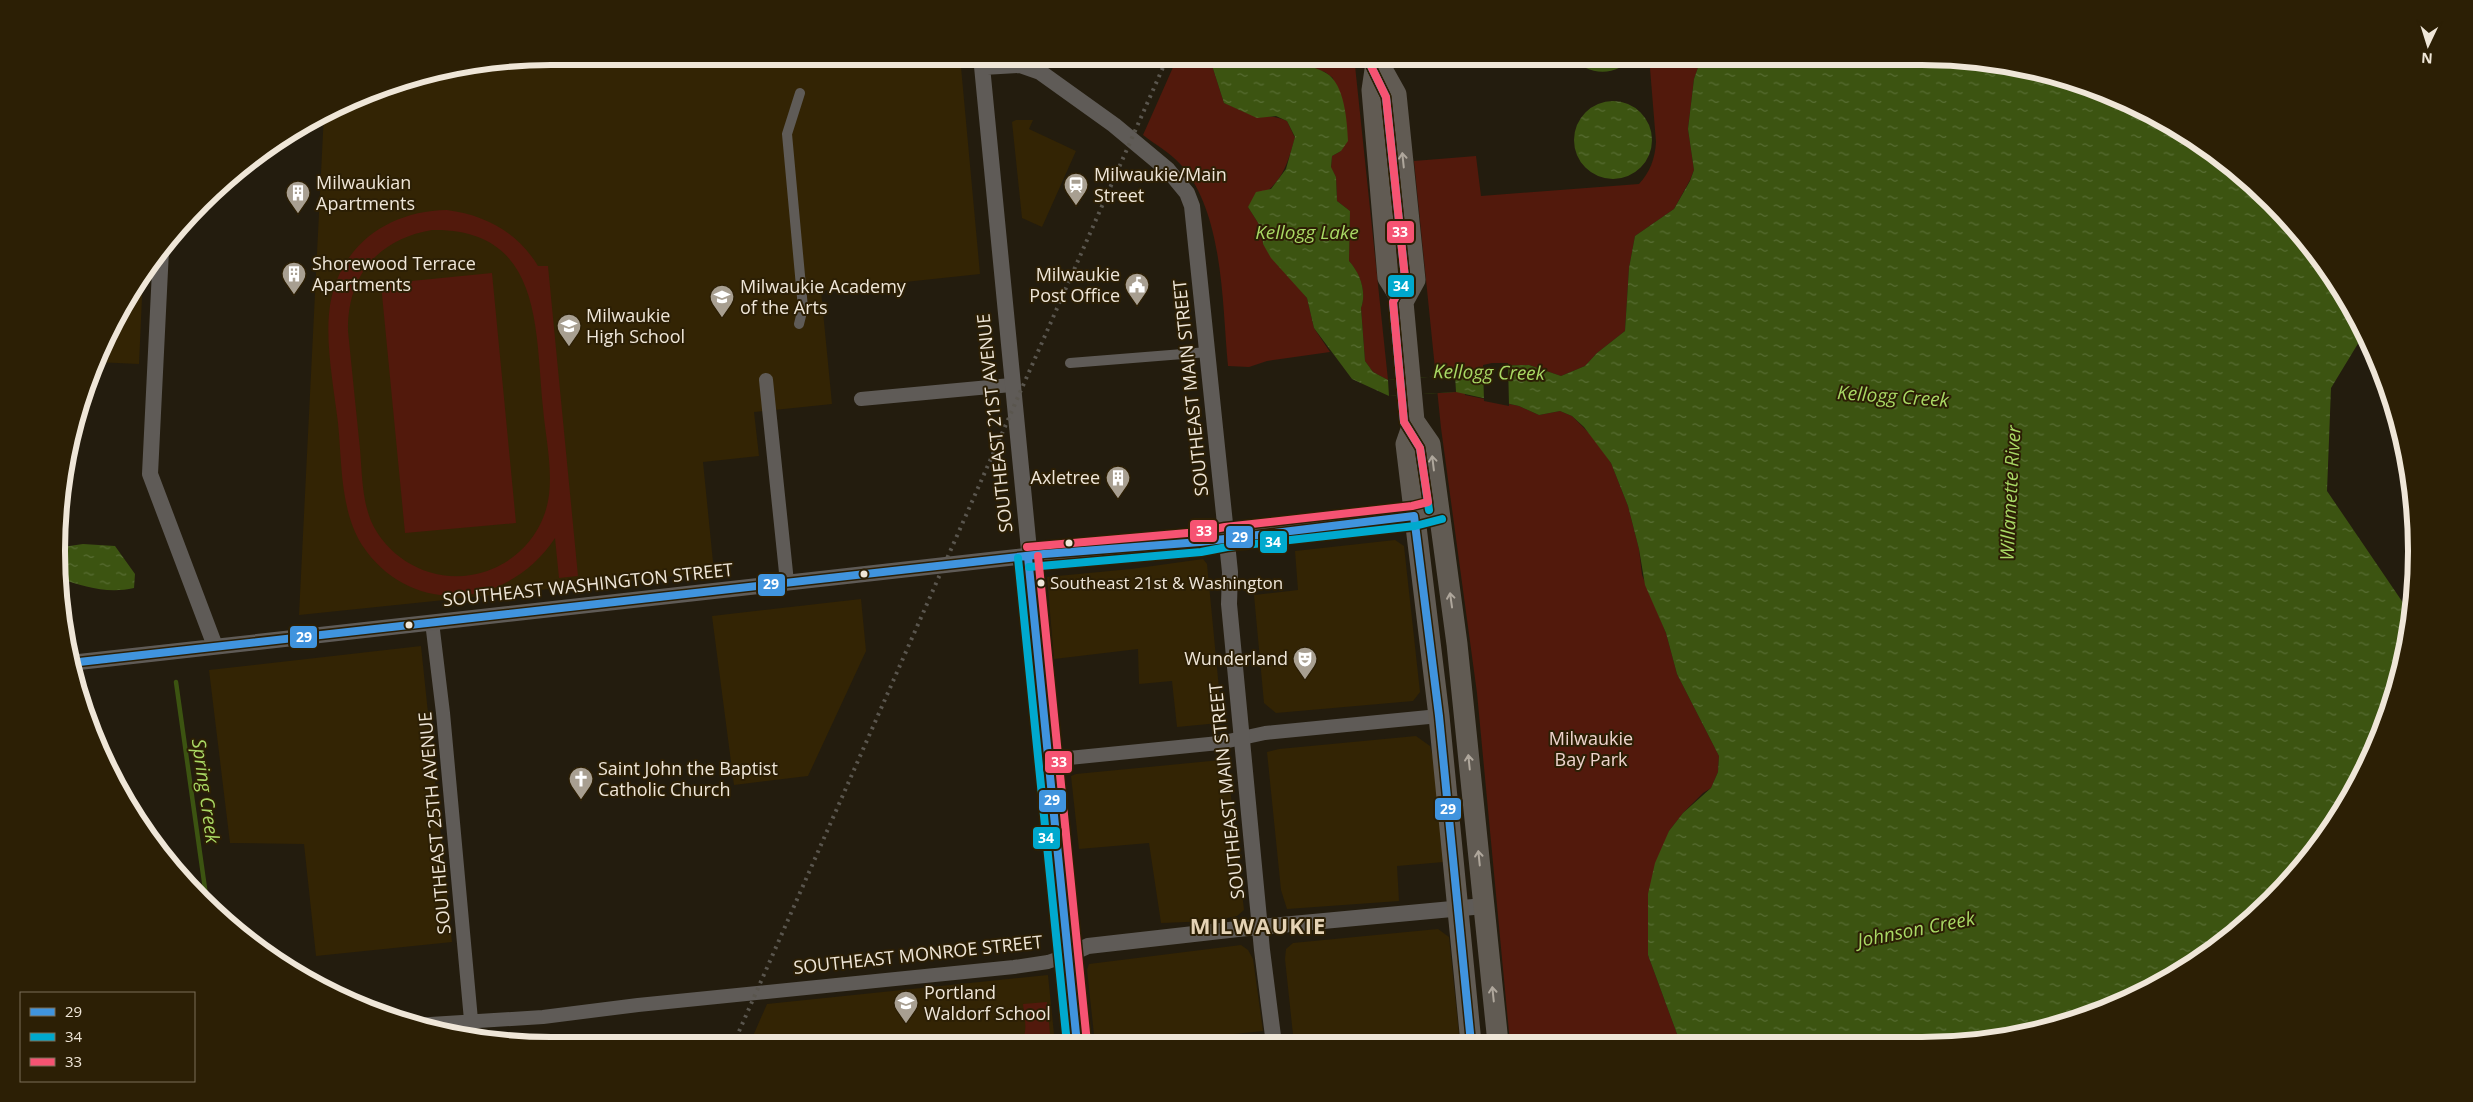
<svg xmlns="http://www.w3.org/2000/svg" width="2473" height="1102" font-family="'Open Sans',sans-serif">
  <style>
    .built { fill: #332404 }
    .green { fill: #52190c; fill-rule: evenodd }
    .water { fill: url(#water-ripples) }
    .pier { fill: #231c0e }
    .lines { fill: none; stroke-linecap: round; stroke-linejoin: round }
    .stream { stroke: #3c5411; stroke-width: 4.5 }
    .pedestrian { stroke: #5f5b57; stroke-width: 10 }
    .minor { stroke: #5f5b57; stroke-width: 14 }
    .tertiary { stroke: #5f5b57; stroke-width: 16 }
    .primary { stroke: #615b53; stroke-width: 21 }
    .rail { stroke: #5a564e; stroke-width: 4; stroke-dasharray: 2.5 5; stroke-linecap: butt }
    .bus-1-casing { stroke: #2c1f05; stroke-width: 11 }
    .bus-2-casing { stroke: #2c1f05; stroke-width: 11 }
    .bus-3-casing { stroke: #2c1f05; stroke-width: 11 }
    .bus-1 { stroke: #4094de; stroke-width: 8 }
    .bus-2 { stroke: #00a9ce; stroke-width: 8 }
    .bus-3 { stroke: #f65372; stroke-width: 8 }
    .oneway { stroke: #afa79c }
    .bus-dot { fill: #efe6d8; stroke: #2c1f05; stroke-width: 2 }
    .labels { text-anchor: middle; stroke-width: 4; stroke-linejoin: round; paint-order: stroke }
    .bus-label { font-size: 17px; fill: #efe6d8; stroke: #2c1f05; text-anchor: start }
    .poi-label { font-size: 18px; fill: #efe6d8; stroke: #2c1f05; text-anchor: start }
    .street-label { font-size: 18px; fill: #efe6d8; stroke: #2c1f05 }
    .park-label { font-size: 18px; fill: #efd4ce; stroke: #2c1f05 }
    .water-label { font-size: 19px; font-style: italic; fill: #a9d964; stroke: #2c1f05 }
    .district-label { font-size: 22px; font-weight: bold; letter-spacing: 1px; fill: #e5d3b5; stroke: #2c1f05 }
    .rim { fill: none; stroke: #efe6d8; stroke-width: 6 }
    .line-badge { stroke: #2c1f05; stroke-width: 2 }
    .badge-label { font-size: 14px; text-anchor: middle; font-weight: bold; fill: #fff }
  </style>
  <defs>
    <pattern id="water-ripples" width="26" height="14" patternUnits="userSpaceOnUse" patternTransform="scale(1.25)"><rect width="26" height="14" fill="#3c5411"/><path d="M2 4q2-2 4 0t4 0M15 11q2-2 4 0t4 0" fill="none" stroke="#586d33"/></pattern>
  </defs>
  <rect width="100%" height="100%" fill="#231c0e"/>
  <path class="built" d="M551,56H960L980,274L821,291L832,404L754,412L759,456L703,462L714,572L299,615L324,113L392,83L455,66Z
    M1016,120H1033L1029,129L1076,151L1042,227L1022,218L1012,122Z
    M143,275L139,364L96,362L122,304Z
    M1395,540L1404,546L1420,692L1413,701L1276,713L1264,703L1254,595L1298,590L1295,551Z
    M1203,559L1207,564L1222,720L1219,723L1177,727L1172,681L1139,684L1138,649L1054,659L1047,577L1131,569Z
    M861,599L866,651L808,776L734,785L712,616Z
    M421,646L452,942L316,956L304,844L230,843L209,670Z
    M1416,736L1430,746L1436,768L1444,862L1397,866L1399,901L1287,909L1281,890L1267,752L1279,749Z
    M1221,760L1228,770L1244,910L1237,916L1212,921L1161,923L1149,843L1079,849L1071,776L1076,774Z
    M1438,929L1449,937L1460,1043L1294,1044L1285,959L1286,949L1293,943Z
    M1241,945L1248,950L1253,959L1263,1031L1139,1044H1095L1087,970L1089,964Z
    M1048,975L1055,1044L749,1045L767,1004Z"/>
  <path class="green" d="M1178,56H1209L1224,103C1233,106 1242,112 1251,114C1264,117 1275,115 1287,121L1295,138C1284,176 1280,183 1248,207L1262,229L1263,244L1307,298L1314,328L1330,352L1267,361L1249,367L1228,366C1222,304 1224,215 1182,166C1172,154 1156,145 1143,135Z
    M1284,56H1354L1388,380L1373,372L1365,361L1361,308C1367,292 1360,274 1349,261L1350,211L1337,201L1336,177L1331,168L1332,156L1341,151L1333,78L1325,72L1284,60Z
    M1649,56H1702L1694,79L1688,129L1694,170L1690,180L1674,209L1635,236L1629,268L1625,331L1597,353L1585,366L1561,376L1529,365L1492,366L1464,372L1465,395L1519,406L1539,415L1560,411L1572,416L1594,438L1611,463L1628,506L1639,549L1642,575L1666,633L1677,674L1719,756L1718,772L1711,788L1703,793L1683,813L1669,831L1648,955L1680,1042L1510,1043L1477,693L1441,428L1414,161L1476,156L1481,196L1639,184C1650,172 1655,159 1656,142Z
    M447,210C486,215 518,233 538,266H548L578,576L559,578L555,538C509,608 411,619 362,545C340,510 342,463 338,423C334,389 326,348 329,314C335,249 385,211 447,210ZM432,230C543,228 535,329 543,408C546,443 557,485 543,518C531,548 503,570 471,575C430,582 388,559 371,521C362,499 362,473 360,449C356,410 352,371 348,331C347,276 378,239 432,230Z
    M492,273L516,523L405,533L381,284Z
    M1047,1002L1051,1044H1018C1030,1035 1024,1017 1023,1004Z"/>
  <path class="water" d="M1209,56H1284L1285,60C1297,64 1314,66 1326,73C1345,84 1347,122 1348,141L1341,151L1332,156L1331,167L1336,177L1337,201L1350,211L1349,261C1360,273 1367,292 1361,308L1365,361L1373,372L1388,380L1455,375L1492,366L1529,365L1561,376L1585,366L1597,353L1625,331L1629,268L1635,236L1674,209L1690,181L1694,170L1688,129L1694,79L1702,56H1922L2018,66L2081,83L2170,123L2248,179L2315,250L2365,332L2331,388L2327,491L2412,616L2390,710L2333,826L2272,901L2223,943L2112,1008L1987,1041L1680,1042L1648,955V894L1655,863L1669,831L1683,813L1711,788L1718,772L1719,756L1677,674L1666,633L1645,585L1639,549L1628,506L1611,463L1584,427L1572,416L1560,411L1539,415L1519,406L1456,392L1389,396L1352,379L1314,328L1307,298L1271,258L1263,244L1262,229L1248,207L1256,192L1271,189L1286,169L1295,137L1287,121L1276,116L1257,118L1224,103Z
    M1570,56H1635C1616,77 1589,77 1570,56Z
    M1574 140a39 39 0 1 1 78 0a39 39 0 1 1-78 0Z
    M83,544L115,546L135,574L134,588C108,594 84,587 59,578L56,548Z"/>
  <path class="pier" d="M1492,363H1508L1509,406L1484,401L1483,365Z
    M1455,375L1456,392L1389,396L1388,380Z"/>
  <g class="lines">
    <path class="stream" d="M176,682L207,903"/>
    <path class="pedestrian" d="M799,324L803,308L787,134L800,93
      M1070,363L1208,352"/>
    <path class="minor" d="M766,380L787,582
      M861,399L1011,385
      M432,622L443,713L471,1020
      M1049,760L1219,743L1265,733L1439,716
      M414,1025L543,1017L638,1005L1014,967L1048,962L1068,955"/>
    <path class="tertiary" d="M981,56L1077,1044
      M983,67L1020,65L1040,72L1114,125L1168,170L1187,193L1192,206L1230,572L1229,604L1262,950L1274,1044
      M161,250L150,474L215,646
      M70,663L1044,554L1200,542L1414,516L1439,509
      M1068,955L1088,946L1238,929L1484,906"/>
    <path class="primary" d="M1377,56L1372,90L1388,278L1403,302L1414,421L1406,444L1439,716L1471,1043
      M1377,60L1396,94L1415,280L1403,302
      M1414,421L1430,444L1457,644L1498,1043"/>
    <path class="rail" d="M733,1045L1168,56"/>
    <defs>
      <path id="bus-1" d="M1028,557L1077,1044
        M70,663L1044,554L1200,542L1414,516L1439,716L1471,1043"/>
      <path id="bus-2" d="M1368,60L1386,97L1405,278L1393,302L1404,422L1420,448L1429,510
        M1018,558L1067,1044
        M1029,567L1201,552L1227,547L1415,526L1442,519"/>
      <path id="bus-3" d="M1027,547L1199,532L1225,527L1412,506L1428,502L1420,448L1404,422L1393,302L1405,278L1386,97L1368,60
        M1038,556L1087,1043"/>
    </defs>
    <use href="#bus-1" class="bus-1-casing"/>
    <use href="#bus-2" class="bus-2-casing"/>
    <use href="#bus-3" class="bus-3-casing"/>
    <use href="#bus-1" class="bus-1"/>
    <use href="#bus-2" class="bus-2"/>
    <use href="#bus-3" class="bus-3"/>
  </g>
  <defs><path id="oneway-shaft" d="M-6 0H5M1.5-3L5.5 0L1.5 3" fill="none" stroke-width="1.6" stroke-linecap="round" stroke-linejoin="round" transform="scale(1.25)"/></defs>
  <g class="oneway">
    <use href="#oneway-shaft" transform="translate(1403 160) rotate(-96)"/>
    <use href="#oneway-shaft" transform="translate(1433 463) rotate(-97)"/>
    <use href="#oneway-shaft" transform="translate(1451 600) rotate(-98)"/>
    <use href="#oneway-shaft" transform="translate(1469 762) rotate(-96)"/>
    <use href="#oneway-shaft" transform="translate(1479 858) rotate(-96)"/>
    <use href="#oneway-shaft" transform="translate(1493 994) rotate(-96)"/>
  </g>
  <defs>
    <symbol id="station-pin" viewBox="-11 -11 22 30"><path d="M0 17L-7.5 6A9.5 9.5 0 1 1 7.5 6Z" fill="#a89f91" stroke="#2c1f05"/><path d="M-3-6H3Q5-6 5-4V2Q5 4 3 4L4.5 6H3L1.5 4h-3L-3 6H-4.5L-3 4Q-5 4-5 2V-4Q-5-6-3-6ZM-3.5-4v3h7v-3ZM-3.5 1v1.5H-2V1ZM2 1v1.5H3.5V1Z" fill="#fff"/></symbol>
    <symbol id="building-pin" viewBox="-11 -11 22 30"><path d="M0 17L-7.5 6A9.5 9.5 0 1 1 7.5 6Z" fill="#a89f91" stroke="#2c1f05"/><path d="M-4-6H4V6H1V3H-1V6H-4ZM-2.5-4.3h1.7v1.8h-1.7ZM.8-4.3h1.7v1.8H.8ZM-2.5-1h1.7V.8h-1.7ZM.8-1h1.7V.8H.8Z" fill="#fff"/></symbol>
    <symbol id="civic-pin" viewBox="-11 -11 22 30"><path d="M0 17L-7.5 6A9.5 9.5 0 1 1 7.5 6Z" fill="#a89f91" stroke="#2c1f05"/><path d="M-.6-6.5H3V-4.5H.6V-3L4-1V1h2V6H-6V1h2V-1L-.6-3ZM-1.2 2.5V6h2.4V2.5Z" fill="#fff"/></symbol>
    <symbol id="school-pin" viewBox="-11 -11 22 30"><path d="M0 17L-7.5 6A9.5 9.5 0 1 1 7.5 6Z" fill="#a89f91" stroke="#2c1f05"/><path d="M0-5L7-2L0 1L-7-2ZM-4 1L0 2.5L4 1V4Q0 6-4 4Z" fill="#fff"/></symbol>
    <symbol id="theatre-pin" viewBox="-11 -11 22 30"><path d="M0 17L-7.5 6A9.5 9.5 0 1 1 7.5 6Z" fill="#a89f91" stroke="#2c1f05"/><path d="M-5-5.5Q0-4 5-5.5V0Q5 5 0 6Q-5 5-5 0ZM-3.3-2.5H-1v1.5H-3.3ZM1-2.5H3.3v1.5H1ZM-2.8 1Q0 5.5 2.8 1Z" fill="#fff"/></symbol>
    <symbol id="church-pin" viewBox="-11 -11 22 30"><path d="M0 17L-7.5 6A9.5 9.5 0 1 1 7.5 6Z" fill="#a89f91" stroke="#2c1f05"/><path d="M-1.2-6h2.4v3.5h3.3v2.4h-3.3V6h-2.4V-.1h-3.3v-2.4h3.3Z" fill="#fff"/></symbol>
  </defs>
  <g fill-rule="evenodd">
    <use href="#station-pin" x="1062" y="171" width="28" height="38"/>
    <use href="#building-pin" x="284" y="179" width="28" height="38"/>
    <use href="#building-pin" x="280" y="260" width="28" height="38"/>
    <use href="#civic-pin" x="1123" y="271" width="28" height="38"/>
    <use href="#school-pin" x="708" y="283" width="28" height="38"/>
    <use href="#school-pin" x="555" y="312" width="28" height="38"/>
    <use href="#building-pin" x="1104" y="464" width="28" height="38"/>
    <use href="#theatre-pin" x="1291" y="645" width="28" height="38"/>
    <use href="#church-pin" x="567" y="765" width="28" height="38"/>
    <use href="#school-pin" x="892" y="989" width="28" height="38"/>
  </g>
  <g class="bus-dot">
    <circle cx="1069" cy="543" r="4.5"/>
    <circle cx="864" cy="574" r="4.5"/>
    <circle cx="1041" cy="583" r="4.5"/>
    <circle cx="409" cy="625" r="4.5"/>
  </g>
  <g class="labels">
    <g class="bus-label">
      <text x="1050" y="589">Southeast 21st &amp; Washington</text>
    </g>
    <g class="poi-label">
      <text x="1094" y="181">Milwaukie/Main<tspan x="1094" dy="21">Street</tspan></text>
      <text x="316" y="189">Milwaukian<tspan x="316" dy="21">Apartments</tspan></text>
      <text x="312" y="270">Shorewood Terrace<tspan x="312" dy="21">Apartments</tspan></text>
      <text x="1120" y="281" text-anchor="end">Milwaukie<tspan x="1120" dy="21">Post Office</tspan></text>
      <text x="740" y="293">Milwaukie Academy<tspan x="740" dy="21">of the Arts</tspan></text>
      <text x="586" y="322">Milwaukie<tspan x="586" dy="21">High School</tspan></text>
      <text x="1100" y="484" text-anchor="end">Axletree</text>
      <text x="1288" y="665" text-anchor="end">Wunderland</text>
      <text x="598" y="775">Saint John the Baptist<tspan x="598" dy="21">Catholic Church</tspan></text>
      <text x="924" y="999">Portland<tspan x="924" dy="21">Waldorf School</tspan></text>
    </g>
    <g class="street-label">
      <text transform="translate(1191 388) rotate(-96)" y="6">SOUTHEAST MAIN STREET</text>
      <text transform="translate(995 423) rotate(-96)" y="6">SOUTHEAST 21ST AVENUE</text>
      <text transform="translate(588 585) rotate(-6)" y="6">SOUTHEAST WASHINGTON STREET</text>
      <text transform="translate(1227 791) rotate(-96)" y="6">SOUTHEAST MAIN STREET</text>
      <text transform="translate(435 823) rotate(-95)" y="6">SOUTHEAST 25TH AVENUE</text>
      <text transform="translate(918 955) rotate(-6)" y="6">SOUTHEAST MONROE STREET</text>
    </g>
    <g class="park-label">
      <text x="1591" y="745">Milwaukie<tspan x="1591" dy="21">Bay Park</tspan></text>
    </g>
    <g class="water-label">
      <text x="1307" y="239">Kellogg Lake</text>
      <text transform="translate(1489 372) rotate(1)" y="7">Kellogg Creek</text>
      <text transform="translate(1893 396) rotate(4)" y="7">Kellogg Creek</text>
      <text transform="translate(2010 493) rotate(-87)" y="7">Willamette River</text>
      <text transform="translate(206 791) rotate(82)" y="7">Spring Creek</text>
      <text transform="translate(1916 929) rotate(-11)" y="7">Johnson Creek</text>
    </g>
    <g class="district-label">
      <text x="1258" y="934">MILWAUKIE</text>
    </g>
  </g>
  <path d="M0 0H2473V1102H0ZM551 65H1922A486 486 0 0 1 2408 551V551A486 486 0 0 1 1922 1037H551A486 486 0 0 1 65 551V551A486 486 0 0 1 551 65Z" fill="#2c1f05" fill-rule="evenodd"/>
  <path class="rim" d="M551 65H1922A486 486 0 0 1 2408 551V551A486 486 0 0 1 1922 1037H551A486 486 0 0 1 65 551V551A486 486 0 0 1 551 65Z"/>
  <g class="line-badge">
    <rect x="1386" y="220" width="29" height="24" rx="5" fill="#f65372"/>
    <rect x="1387" y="274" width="28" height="24" rx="5" fill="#00a9ce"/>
    <rect x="1189" y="519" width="29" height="24" rx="5" fill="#f65372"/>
    <rect x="1225" y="525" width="29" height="24" rx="5" fill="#4094de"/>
    <rect x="1259" y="530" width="29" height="24" rx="5" fill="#00a9ce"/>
    <rect x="757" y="573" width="29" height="24" rx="5" fill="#4094de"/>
    <rect x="289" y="625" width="29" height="24" rx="5" fill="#4094de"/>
    <rect x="1044" y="750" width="29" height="24" rx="5" fill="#f65372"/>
    <rect x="1038" y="789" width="29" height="24" rx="5" fill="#4094de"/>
    <rect x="1434" y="797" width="28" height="24" rx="5" fill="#4094de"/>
    <rect x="1032" y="826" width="29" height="24" rx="5" fill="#00a9ce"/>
  </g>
  <g class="badge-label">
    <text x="1400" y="237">33</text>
    <text x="1401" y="291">34</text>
    <text x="1204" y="536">33</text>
    <text x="1240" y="542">29</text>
    <text x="1273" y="547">34</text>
    <text x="771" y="589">29</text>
    <text x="304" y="642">29</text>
    <text x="1059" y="767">33</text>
    <text x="1052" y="805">29</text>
    <text x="1448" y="814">29</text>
    <text x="1046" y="843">34</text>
  </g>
  <rect x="20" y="992" width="175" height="90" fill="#2c1f05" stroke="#7a6f59"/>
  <rect x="30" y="1008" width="25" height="8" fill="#4094de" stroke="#7a6f59"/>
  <text x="65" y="1017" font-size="15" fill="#efe6d8">29</text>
  <rect x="30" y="1033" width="25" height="8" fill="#00a9ce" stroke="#7a6f59"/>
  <text x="65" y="1042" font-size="15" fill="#efe6d8">34</text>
  <rect x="30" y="1058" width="25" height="8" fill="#f65372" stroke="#7a6f59"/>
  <text x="65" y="1067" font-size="15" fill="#efe6d8">33</text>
  <g transform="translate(2428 45) rotate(184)" stroke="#2c1f05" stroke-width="4" paint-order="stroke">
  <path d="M0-4L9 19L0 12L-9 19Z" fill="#efe6d8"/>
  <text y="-8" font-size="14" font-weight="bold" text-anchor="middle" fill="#efe6d8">N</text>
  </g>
</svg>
